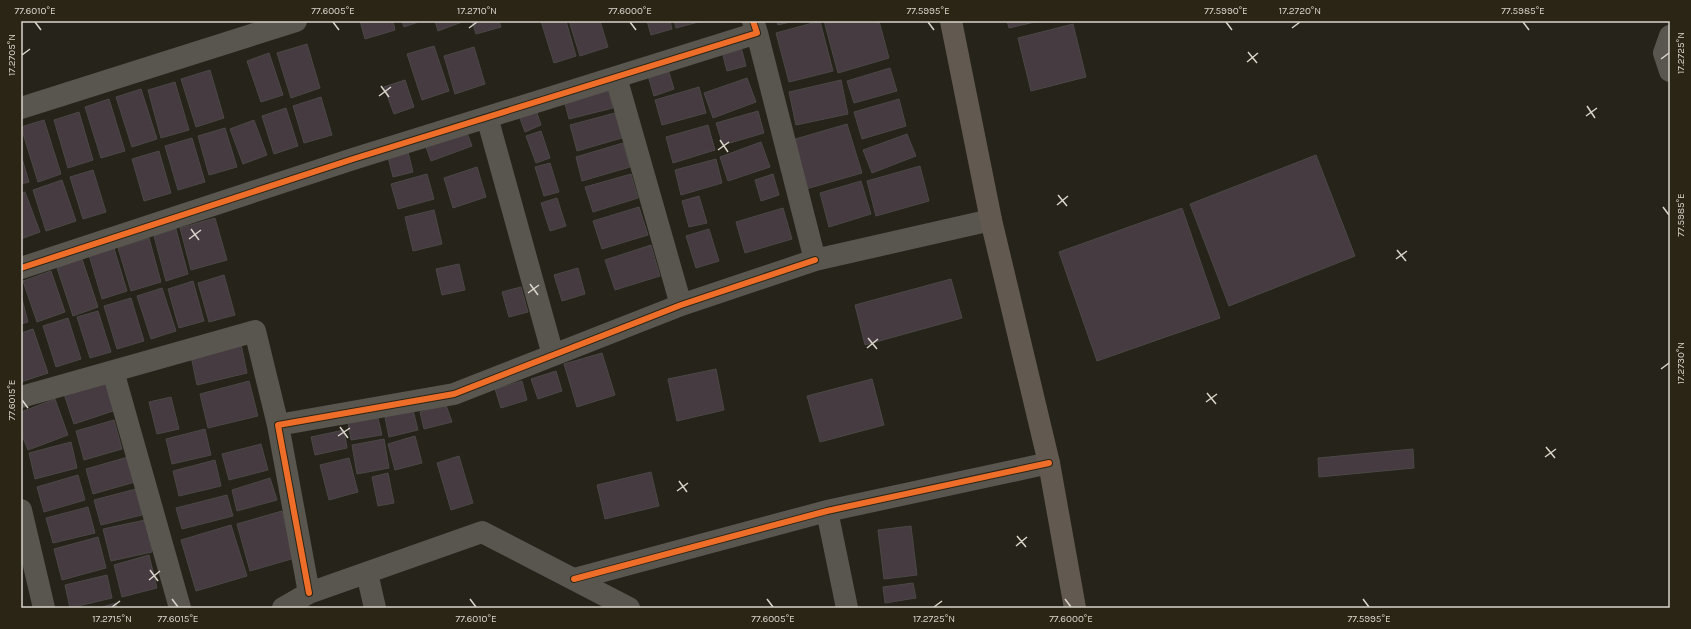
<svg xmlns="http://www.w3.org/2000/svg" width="1691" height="629" font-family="Karla,sans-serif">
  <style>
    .building { fill: #453b40; stroke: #4b4847 }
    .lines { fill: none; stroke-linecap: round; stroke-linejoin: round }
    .minor { stroke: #595650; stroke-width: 22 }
    .major { stroke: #625a50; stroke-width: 22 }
    .cycleway-casing { stroke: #2b2515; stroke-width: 8 }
    .cycleway { stroke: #ee6e29; stroke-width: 6 }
    .ticks { fill: none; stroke: #d9d5cb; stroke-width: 1.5 }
    .neatline { fill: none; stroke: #d9d5cb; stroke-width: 1.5 }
    .ticks-label { font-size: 10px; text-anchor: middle; fill: #d9d5cb }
  </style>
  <rect width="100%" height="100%" fill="#26231a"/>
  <path class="building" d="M360,21H393L395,30L365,39Z
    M402,21H421L404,27Z
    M435,21H462V22L438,31Z
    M472,21H499L501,27L476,34Z
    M541,21H566L576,56L554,63Z
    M569,21H600L608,47L580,56Z
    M647,21H670L672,29L651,35Z
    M674,21H702L676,28Z
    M777,21H794L778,25Z
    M820,21L833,71L789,82L776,33Z
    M824,21H879L889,58L838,73Z
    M1007,21H1039L1009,28Z
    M1073,24L1086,77L1031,91L1018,38Z
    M740,43L746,66L727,71L721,48Z
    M307,44L320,88L291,98L277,53Z
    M434,46L449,91L422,100L407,54Z
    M474,47L485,84L455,94L444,56Z
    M269,53L283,95L261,102L247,61Z
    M667,66L674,89L654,96L647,72Z
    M890,68L897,91L854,103L847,81Z
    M210,70L224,118L196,127L181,79Z
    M747,78L756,102L713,118L704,93Z
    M405,80L414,107L394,114L384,87Z
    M841,80L848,114L796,125L789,92Z
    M175,82L189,130L161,138L148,90Z
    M607,85L613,108L569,119L563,96Z
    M699,87L706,113L662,125L655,100Z
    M141,89L157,139L132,147L116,97Z
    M321,97L332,135L304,143L293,106Z
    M109,99L125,151L101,158L85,107Z
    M899,99L906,126L862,139L854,112Z
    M534,104L541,125L525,132L517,110Z
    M286,108L298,146L274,154L262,116Z
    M758,111L764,133L723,145L716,123Z
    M79,112L93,160L68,168L54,120Z
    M615,113L622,138L577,151L570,125Z
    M44,120L61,174L38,182L21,127Z
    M254,120L267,155L243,164L230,129Z
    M847,124L862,173L806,189L792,140Z
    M708,125L715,150L673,163L666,137Z
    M225,128L237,167L209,175L198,136Z
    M466,130L472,146L431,161L425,144Z
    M541,131L550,158L536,163L526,136Z
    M907,134L916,156L872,173L863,150Z
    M192,138L205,182L178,190L165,146Z
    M761,142L770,167L728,181L720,157Z
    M623,143L630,167L582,181L576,157Z
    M407,148L413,172L393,177L387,153Z
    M159,151L171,193L144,201L132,159Z
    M21,155L29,182L21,184Z
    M1316,155L1355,256L1229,306L1190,204Z
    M716,159L722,183L681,195L675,170Z
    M550,163L559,192L544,196L535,167Z
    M920,166L929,201L876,216L867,181Z
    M477,167L486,197L453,208L444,178Z
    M93,170L106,212L83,219L70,177Z
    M427,174L434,199L398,209L391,184Z
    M631,174L638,198L593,212L585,187Z
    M773,174L779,195L761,201L755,180Z
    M62,180L76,221L46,231L33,190Z
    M861,181L871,214L829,227L820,193Z
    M25,192L40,232L21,239V193Z
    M699,196L707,223L689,227L682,201Z
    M557,198L566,226L550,231L541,203Z
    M639,207L648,235L602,249L593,221Z
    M783,208L792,239L745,253L736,222Z
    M1182,208L1220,318L1097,361L1059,252Z
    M434,210L442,244L413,251L405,217Z
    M215,218L227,260L191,270L180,228Z
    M176,229L188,274L166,281L154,236Z
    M709,229L719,261L696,268L686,236Z
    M149,238L161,282L131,291L118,248Z
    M651,245L660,276L615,290L605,260Z
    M114,248L127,291L102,299L89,255Z
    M82,259L98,307L73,316L57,268Z
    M459,264L465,290L442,295L436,269Z
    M578,268L585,294L562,301L554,275Z
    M51,271L65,312L37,322L23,281Z
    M224,275L235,315L209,322L198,283Z
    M951,279L962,318L865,345L855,305Z
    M193,281L204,321L179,328L168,289Z
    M521,287L528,312L509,317L502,292Z
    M162,288L176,331L151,339L137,296Z
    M21,295L28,322L21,324Z
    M131,298L144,341L117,349L104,306Z
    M98,311L111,352L90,358L77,317Z
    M68,318L81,359L56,367L43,326Z
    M33,329L48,373L21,382V333Z
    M241,344L247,373L197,385L191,356Z
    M602,353L615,395L577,407L564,364Z
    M716,369L724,410L677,421L668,379Z
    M556,371L562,391L538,399L531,379Z
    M109,379L119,409L74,424L64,394Z
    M872,379L884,425L820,442L807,396Z
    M249,381L258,416L208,428L200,394Z
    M522,381L527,400L501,408L495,389Z
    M171,397L179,429L157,434L149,402Z
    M55,399L68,435L28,450L21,433V412Z
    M446,405L452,422L424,429L420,412Z
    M413,410L418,430L389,437L385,417Z
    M378,418L382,435L351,440L348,423Z
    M114,420L122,449L84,460L76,431Z
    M205,429L211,455L172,464L166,439Z
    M344,430L347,448L315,455L311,437Z
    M415,436L422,463L395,470L388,444Z
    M384,439L389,468L357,474L352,445Z
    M71,442L77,468L35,479L29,453Z
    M261,444L268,470L229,480L222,454Z
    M1413,449L1414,468L1319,477L1318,458Z
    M459,456L473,503L451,510L437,463Z
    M128,457L135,482L93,494L86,469Z
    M349,458L358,492L329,500L320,465Z
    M215,460L221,486L179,496L173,471Z
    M651,472L659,506L605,519L597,485Z
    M388,473L394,503L378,506L372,477Z
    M78,475L85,500L44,512L37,487Z
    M270,478L277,500L237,511L232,490Z
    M136,489L142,515L101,525L94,500Z
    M227,495L233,516L182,529L176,508Z
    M88,507L95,533L53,543L46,518Z
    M282,511L295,558L250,571L237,524Z
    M145,520L152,552L111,561L103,529Z
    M231,525L247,576L196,591L181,540Z
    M911,526L917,575L884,579L878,530Z
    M98,537L106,568L62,580L54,549Z
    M149,555L157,588L122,597L114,565Z
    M107,575L112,598L70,608L65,585Z
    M913,583L916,598L885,603L883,587Z
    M116,603L117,608H99Z"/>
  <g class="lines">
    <path class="minor" d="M757,33L815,260L991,220
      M1670,36L1664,53L1670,71
      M616,77L681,305
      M21,108L296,21
      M487,117L553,355
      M21,268L353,159L757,33L753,21
      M113,371L180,608
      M21,397L255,331L278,425
      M21,510L44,608
      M827,511L847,608
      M367,573L375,608
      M574,579L827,511L1049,463
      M309,593L278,425L454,394L681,305L815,260
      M283,608L309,593L482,532L629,608"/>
    <path class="major" d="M951,21L991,220L1049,463L1075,608"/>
    <defs>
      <path id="cycleway" d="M21,268L353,159L757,33L753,21
        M574,579L827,511L1049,463
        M309,593L278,425L454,394L681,305L815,260"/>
    </defs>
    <use href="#cycleway" class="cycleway-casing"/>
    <use href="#cycleway" class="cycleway"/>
  </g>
  <path class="ticks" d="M35,22L41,30M333,22L339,30M630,22L636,30M928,22L934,30M1226,22L1232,30M1523,22L1529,30M469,28L477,22M1292,28L1300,22M1248,52L1257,63M22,55L30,49M1661,59L1669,53M1247,62L1258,53M381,86L389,97M379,96L391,87M1587,106L1595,118M1586,116L1597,108M720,140L728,152M718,150L729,142M1058,195L1067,206M1057,205L1068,196M1663,207L1669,215M191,229L199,240M189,239L201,230M1397,250L1406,261M1396,259L1407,251M530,284L538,295M528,293L539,285M868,338L877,349M867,348L878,339M1661,369L1669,363M1207,393L1216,404M22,400L28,408M1206,402L1217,394M340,427L348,438M338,436L350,428M1546,447L1555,458M1545,457L1556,449M679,481L687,492M677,491L688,483M1017,536L1026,547M1016,546L1027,537M150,570L158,581M149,580L160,571M172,599L178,607M470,599L476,607M767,599L773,607M1065,599L1071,607M1363,599L1369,607M112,607L120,601M934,607L942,601"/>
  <rect width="1691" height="629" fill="none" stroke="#2b2515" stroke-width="44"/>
  <rect x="22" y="22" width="1647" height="585" class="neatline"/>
  <g class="ticks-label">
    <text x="35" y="14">77.6010°E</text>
    <text x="333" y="14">77.6005°E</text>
    <text x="477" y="14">17.2710°N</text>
    <text x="630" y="14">77.6000°E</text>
    <text x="928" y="14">77.5995°E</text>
    <text x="1226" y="14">77.5990°E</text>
    <text x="1300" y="14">17.2720°N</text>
    <text x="1523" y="14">77.5985°E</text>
    <text transform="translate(1680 53) rotate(-90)" y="4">17.2725°N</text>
    <text transform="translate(11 55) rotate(-90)" y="4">17.2705°N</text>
    <text transform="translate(1680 215) rotate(-90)" y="4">77.5985°E</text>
    <text transform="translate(1680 363) rotate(-90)" y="4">17.2730°N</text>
    <text transform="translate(11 400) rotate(-90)" y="4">77.6015°E</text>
    <text x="112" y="622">17.2715°N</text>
    <text x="178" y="622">77.6015°E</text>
    <text x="476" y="622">77.6010°E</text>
    <text x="773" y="622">77.6005°E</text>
    <text x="934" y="622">17.2725°N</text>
    <text x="1071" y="622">77.6000°E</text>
    <text x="1369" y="622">77.5995°E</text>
  </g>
</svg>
